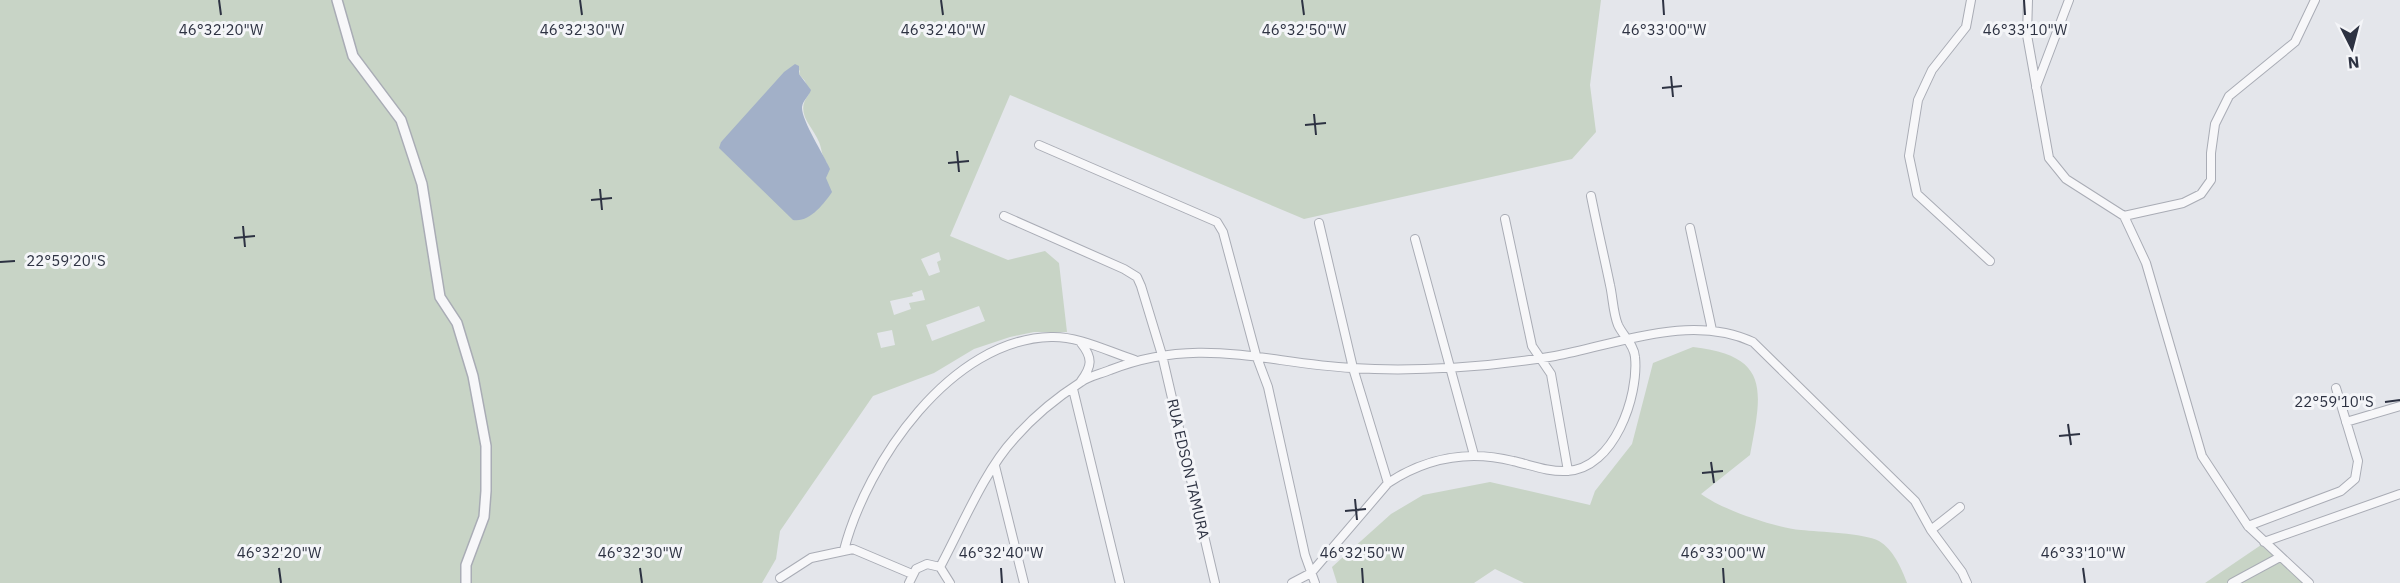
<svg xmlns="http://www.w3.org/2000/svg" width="2400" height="583" font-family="'IBM Plex Sans',sans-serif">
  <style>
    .green { fill: #c8d4c6; fill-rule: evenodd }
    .water { fill: #a2b0c8 }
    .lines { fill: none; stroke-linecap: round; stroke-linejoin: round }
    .minor-casing { stroke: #a9acb5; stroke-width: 10 }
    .tertiary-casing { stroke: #a9acb5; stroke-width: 12 }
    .minor { stroke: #f7f7f9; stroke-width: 8 }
    .tertiary { stroke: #f7f7f9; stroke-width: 9 }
    .ticks { fill: none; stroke: #2d3242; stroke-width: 2 }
    .labels { text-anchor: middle; stroke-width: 6; stroke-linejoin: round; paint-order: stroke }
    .street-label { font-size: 15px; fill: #2d3242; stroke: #f4f5f8 }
    .ticks-label { font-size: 15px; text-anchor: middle; fill: #2d3242; stroke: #f4f5f8; stroke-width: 6; stroke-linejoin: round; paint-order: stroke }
  </style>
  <rect width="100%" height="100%" fill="#e4e6eb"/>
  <path class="green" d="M0,0H1601L1590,85L1596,132L1572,159L1304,219L1010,95L950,236L1008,260L1045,251L1059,263L1067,332H1034L1010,337L974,349L934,373L873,396L780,531L776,559L762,583H0ZM800,70L799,74L805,81L809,94C794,113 812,125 819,142C822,149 821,155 827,163L826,178L721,142ZM939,252L941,260L937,262L940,272L929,276L921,259ZM922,290L925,300L909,303L911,309L894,315L890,301L913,296L912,293ZM979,306L985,321L932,341L926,325ZM892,330L895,345L881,348L877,333Z
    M1693,347C1771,356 1762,391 1750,455L1701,494C1723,510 1773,527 1801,530C1819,532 1864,533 1879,541C1893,549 1902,569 1907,583H1524L1495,569L1474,583H1337L1332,567L1391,514L1423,495L1490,482L1590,505L1595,491L1632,444L1653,363Z
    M2261,545L2306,583H2205Z"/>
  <path class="water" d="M795,64L799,66V74L811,90C809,96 803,100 802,107C801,120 824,155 830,169L826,178L832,192C824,204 809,223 793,220L719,148L721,142L784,72Z"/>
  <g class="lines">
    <defs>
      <path id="minor" d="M1971,0L1966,27L1932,70L1918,100L1909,156L1917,194L1990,261
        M2028,0L2027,35L2049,158L2066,179L2124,216L2146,263L2202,456L2248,526L2309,583
        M2036,87L2069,0
        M1039,145L1217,222L1223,232L1256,355L1268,387L1305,555L1315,583
        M1004,216L1124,269L1137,277L1141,286L1162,355L1215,583
        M2124,216L2183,203L2201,194L2211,180V153L2215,124L2229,96L2295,42L2315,0
        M1505,219L1532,346L1551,374L1568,471
        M1319,223L1353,368L1388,483
        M1690,228L1712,330
        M1415,239L1474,455
        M1081,343C1093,358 1092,366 1081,381
        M1073,389L1120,583
        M2346,422L2400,406
        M995,466L1024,583
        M2248,526L2341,491L2355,479L2358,461L2336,388
        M1931,530L1960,507
        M2264,542L2400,494
        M844,550C867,462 951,339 1051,337C1079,336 1109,352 1135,360
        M940,567C961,528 985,470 1014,439C1033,417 1056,398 1081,382C1089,376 1101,374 1110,370C1199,335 1264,363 1352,368C1416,372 1491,367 1555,356C1619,344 1690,313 1753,342L1915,501L1931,530L1962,572L1967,583
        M780,578L811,558L853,549L912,574
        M909,583L916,569L927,564L940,567L950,583
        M1292,583L1311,573L1388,483C1426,458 1469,450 1513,461C1531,465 1548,472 1567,471C1614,469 1639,396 1635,357C1634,344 1623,336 1618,325C1613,313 1613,298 1610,285C1604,256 1597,226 1591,196
        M2232,583L2280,557"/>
      <path id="tertiary" d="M337,0L353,56L401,120L422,184L440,297L457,323L473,376L486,446V491L484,517L466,565V583"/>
    </defs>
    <use href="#minor" class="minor-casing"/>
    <use href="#tertiary" class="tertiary-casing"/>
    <use href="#minor" class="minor"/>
    <use href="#tertiary" class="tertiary"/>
  </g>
  <path class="ticks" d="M219,0L221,15M580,0L582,15M941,0L943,15M1302,0L1304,15M1663,0L1664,15M2024,0L2025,15M1671,76L1673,97M1662,88L1682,86M1314,114L1316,135M1305,125L1326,123M957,151L959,172M948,163L969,161M600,189L602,210M591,200L612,198M243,226L245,247M234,238L255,236M0,262L15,261M2385,402L2400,400M2068,424L2071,445M2059,436L2080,434M1711,462L1714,483M1702,473L1723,471M1355,499L1357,520M1345,511L1366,509M279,568L281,583M640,568L642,583M1001,568L1002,583M1362,568L1363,583M1723,568L1724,583M2083,568L2085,583"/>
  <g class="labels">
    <g class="street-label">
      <text transform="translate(1188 469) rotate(77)" y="5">RUA EDSON TAMURA</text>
    </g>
  </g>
  <g class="ticks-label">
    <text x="221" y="35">46°32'20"W</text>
    <text x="582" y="35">46°32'30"W</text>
    <text x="943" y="35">46°32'40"W</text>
    <text x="1304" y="35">46°32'50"W</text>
    <text x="1664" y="35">46°33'00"W</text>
    <text x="2025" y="35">46°33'10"W</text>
    <text x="66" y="266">22°59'20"S</text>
    <text x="2334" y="407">22°59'10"S</text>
    <text x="279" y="558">46°32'20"W</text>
    <text x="640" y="558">46°32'30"W</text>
    <text x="1001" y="558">46°32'40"W</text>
    <text x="1362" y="558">46°32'50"W</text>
    <text x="1723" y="558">46°33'00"W</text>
    <text x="2083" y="558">46°33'10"W</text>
  </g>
  <g transform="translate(2352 48) rotate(174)" stroke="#f4f5f8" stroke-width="4.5" paint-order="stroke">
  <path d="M0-4.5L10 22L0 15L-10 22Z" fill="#2d3242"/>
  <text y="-9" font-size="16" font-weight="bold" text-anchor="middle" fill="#2d3242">N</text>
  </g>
</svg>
